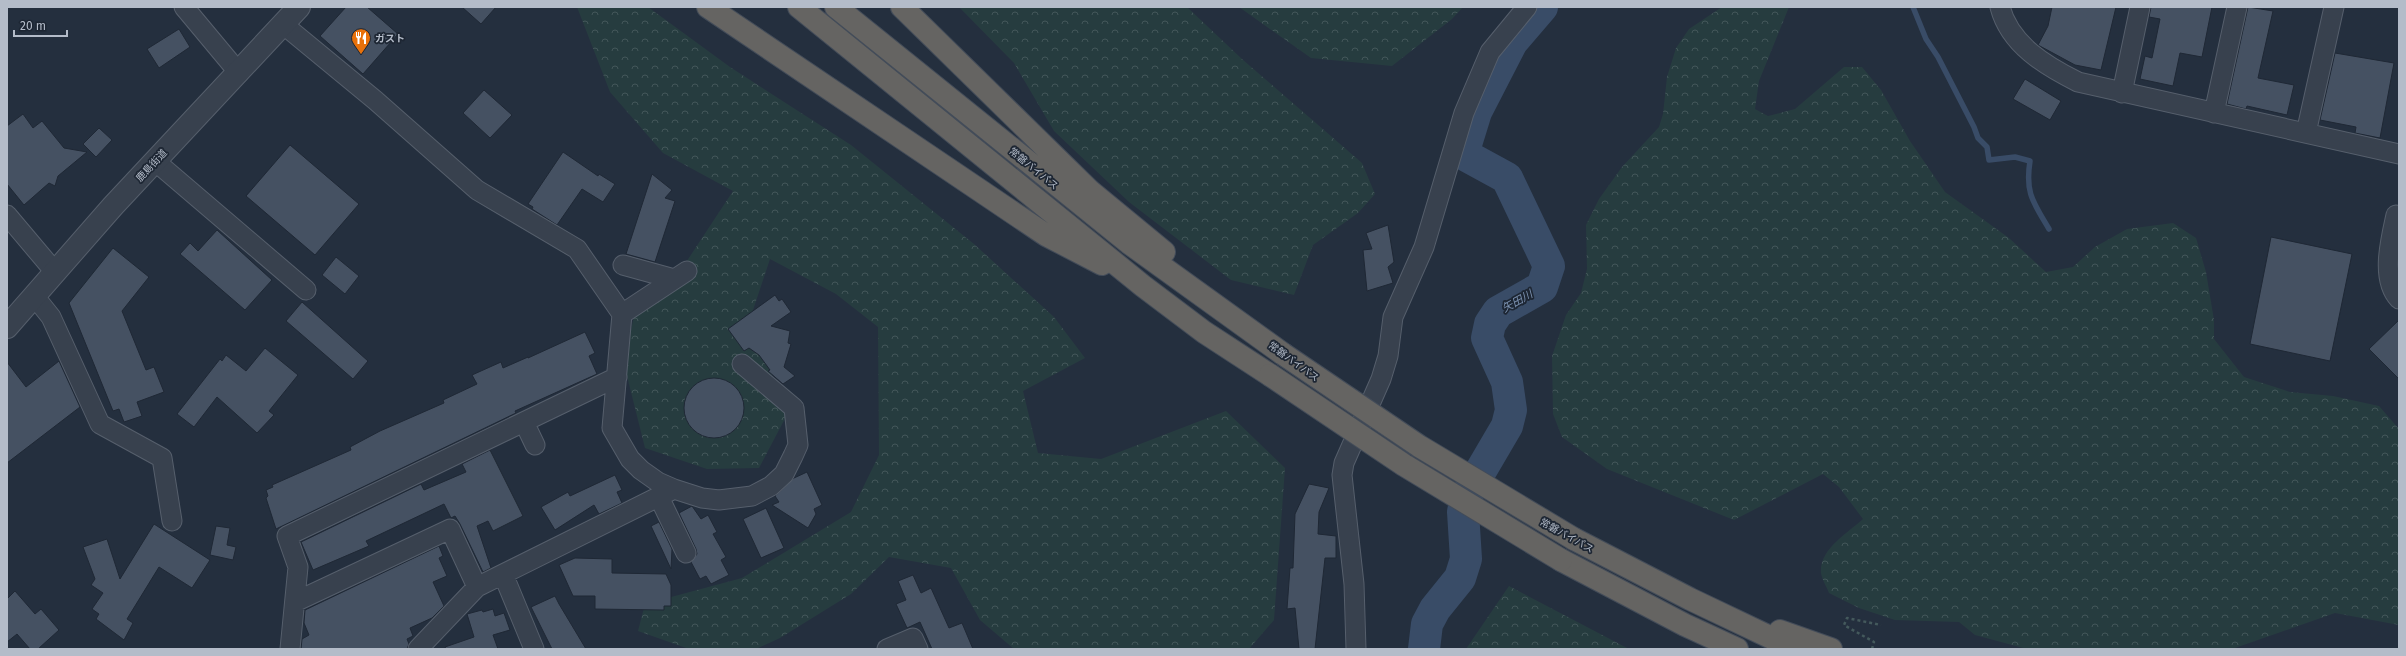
<svg xmlns="http://www.w3.org/2000/svg" width="2406" height="656" font-family="'Fira Sans','Noto Sans JP',sans-serif">
  <style>
    .forest { fill: url(#forest-crowns) }
    .lines { fill: none; stroke-linecap: round; stroke-linejoin: round }
    .stream { stroke: #394c67; stroke-width: 5.5 }
    .river { stroke: #394c67; stroke-width: 32 }
    .building { fill: #455162; stroke: #1f2835 }
    .minor-casing { stroke: #565f6c; stroke-width: 21 }
    .tertiary-casing { stroke: #565f6c; stroke-width: 24 }
    .trunk-casing { stroke: #434c59; stroke-width: 24 }
    .path { stroke: #44595c; stroke-width: 2.5; stroke-dasharray: 3 3; stroke-linecap: butt }
    .minor { stroke: #38414e; stroke-width: 19 }
    .tertiary { stroke: #38414e; stroke-width: 22 }
    .trunk { stroke: #656462; stroke-width: 22 }
    .trunk-bridge-casing { stroke: #434c59; stroke-width: 24; stroke-linecap: butt }
    .trunk-bridge { stroke: #656462; stroke-width: 22 }
    .labels { text-anchor: middle; stroke-width: 3.5; stroke-linejoin: round; paint-order: stroke }
    .poi-label { font-size: 10px; font-weight: bold; fill: #b4bcc9; stroke: #1d2633; text-anchor: start }
    .street-label { font-size: 10px; fill: #b4bcc9; stroke: #1d2633 }
    .water-label { font-size: 11px; font-style: italic; fill: #7c92b1; stroke: #1d2633 }
  </style>
  <defs>
    <pattern id="forest-crowns" width="20" height="18" patternUnits="userSpaceOnUse"><rect width="20" height="18" fill="#263c3f"/><path d="M2 6a3 3 0 1 1 6 0M12 15a3 3 0 1 1 6 0" fill="none" stroke="#435659"/></pattern>
  </defs>
  <rect width="100%" height="100%" fill="#242f3e"/>
  <path class="forest" d="M577,7H648L730,67L851,145L974,244L1054,317L1085,358L1023,391L1038,453L1101,459L1226,411L1285,468L1274,620L1249,649H1014L980,620L951,568L889,557L851,594L780,638L756,649H689L638,631L645,604L742,578L851,512L879,455L878,327L836,294L770,259L748,325L789,411L759,468L707,469L645,448L624,364L639,292L677,276L733,191L663,153L610,92Z
    M959,7H1187L1242,59L1362,163L1375,194L1358,213L1313,245L1294,295L1231,280L1129,202L1054,131L1014,63Z
    M1239,7H1463L1452,19L1392,66L1311,58Z
    M1722,7H1789L1759,81L1755,109L1768,116L1795,109L1844,67H1862L1881,90L1910,141L1945,192L2009,238L2046,272L2073,267L2095,247L2127,229L2173,223L2196,238L2206,272L2214,320V339L2244,377L2290,392L2333,396L2379,406L2399,429V625L2335,613L2232,649H2027L1975,635L1959,622L1895,620L1859,608L1829,593C1827,587 1822,580 1821,573C1819,549 1848,533 1863,519L1839,487L1823,474L1734,520L1607,469L1562,437L1553,414L1552,356L1566,315L1581,293L1587,269L1586,225L1599,199L1622,167L1659,127L1663,114L1667,77L1676,48L1689,29Z
    M1509,586L1629,649H1466Z"/>
  <g class="lines">
    <path class="stream" d="M1913,7L1926,39L1938,57L1974,127L1978,138L1987,147L1989,160L2015,157L2030,161C2025,193 2033,202 2049,229"/>
    <path class="river" d="M1424,649L1427,624L1435,609L1460,578L1466,559L1463,512L1466,496L1507,426L1511,410L1507,382L1487,338L1490,324L1498,312L1542,287L1549,266L1507,178L1463,154L1476,112L1512,42L1542,7"/>
  </g>
  <path class="building" d="M346,7H367L398,34L363,74L320,36Z
    M462,7H496L481,24Z
    M2052,7H2116L2101,70L2075,65L2038,45L2048,26Z
    M2151,7H2212L2202,57L2180,53L2173,86L2140,79L2145,56L2152,58L2160,19L2149,17Z
    M2248,7L2273,11L2258,78L2294,85L2287,115L2247,106L2246,109L2227,104Z
    M179,29L190,47L159,68L147,49Z
    M2335,53L2394,63L2380,138L2355,133L2356,127L2320,120Z
    M2025,79L2061,101L2050,120L2013,99Z
    M484,90L512,115L490,138L463,113Z
    M23,114L33,128L42,121L64,148L87,152L58,176L55,186L49,183L24,205L7,184V126Z
    M99,128L112,140L96,157L83,144Z
    M290,145L359,204L315,255L246,196Z
    M563,152L598,176L599,174L615,184L603,202L582,189L557,225L532,209L533,207L528,204Z
    M652,174L672,190L665,198L675,201L655,262L626,254Z
    M1388,225L1394,262L1388,267L1393,283L1367,291L1363,250L1372,249L1366,233Z
    M217,230L272,280L245,310L180,254L190,243L198,251Z
    M2271,237L2352,254L2330,361L2250,344Z
    M113,248L149,277L122,311L146,370L154,367L164,392L137,402L142,416L124,422L119,409L113,411L69,303Z
    M336,257L359,276L345,294L322,275Z
    M775,295L779,301L782,299L791,312L771,326L790,331L788,343L791,344L784,367L795,376L783,384L768,371L770,370L759,355L749,348L744,351L728,329Z
    M302,302L368,361L353,379L286,321Z
    M2399,320V379L2369,349Z
    M585,332L595,353L589,356L597,374L515,411L516,413L276,529L266,498L268,496L266,490L273,487L272,485L351,450L350,447L380,431L444,403L443,400L477,384L472,375L501,362L503,368L528,357V358Z
    M265,348L298,375L269,411L274,415L257,433L217,397L194,427L177,414L220,359L222,361L226,355L246,371Z
    M59,361L80,407L7,463V362L26,387Z
    M684 408a30 30 0 1 1 60 0a30 30 0 1 1-60 0Z
    M490,450L523,516L493,531L488,521L477,526L491,568L483,572L460,524L455,516L451,518L444,504L366,541L369,546L313,570L301,542L421,484L424,490L466,472L462,464Z
    M807,472L822,505L814,509L816,514L808,528L772,505L779,502L775,496L794,478Z
    M615,475L622,490L617,492L622,503L599,514L594,505L555,530L541,507L568,492L570,496Z
    M1309,484L1329,488L1319,512L1318,534L1336,536V558H1325L1315,649H1299L1295,608L1287,609L1290,568H1293L1295,514Z
    M692,506L701,519L708,515L717,532L713,534L726,557L721,560L729,575L711,584L706,576L700,579L691,562L697,554L696,549L679,513Z
    M766,508L784,548L761,558L743,519Z
    M659,522L672,549L671,569L651,526Z
    M154,524L210,560L192,588L159,567L127,619L133,623L124,640L96,619L99,614L92,609L103,593L91,585L95,579L83,547L107,539L120,579Z
    M216,526L230,528L227,545L236,547L233,560L210,555Z
    M439,546L443,556L439,558L447,576L433,582L444,606L432,618L410,628L413,636L407,639L409,644L407,649H301L302,639L309,635L304,623L305,610Z
    M575,558L612,559V573L666,574L671,585V606H664V610L595,609V596H573L559,565Z
    M913,575L921,593L931,588L949,628L962,623L973,649H932L920,622L907,628L896,604L906,600L898,581Z
    M15,591L35,614L41,609L59,630L38,649H30L17,634L7,642V599Z
    M555,596L559,604L586,649H552L531,607Z
    M493,609L495,616L504,613L510,630L493,635L498,649H446L445,647L474,637L467,614L482,610L483,612Z"/>
  <g class="lines">
    <defs>
      <path id="minor" d="M184,7L239,73
        M2000,7C2010,45 2046,66 2078,82L2399,154
        M284,25L375,100L477,190L577,249L622,314L612,428L630,459L641,470L658,482L674,489L702,498L719,500L752,496L771,486L784,474L793,456L798,445L794,408L742,364
        M2122,93L2140,7
        M2214,113L2237,7
        M2306,133L2334,7
        M155,161L306,290
        M7,215L55,272
        M2396,215C2391,238 2380,279 2399,299
        M623,265L674,279
        M35,297L51,317L100,424L162,458L172,521
        M622,314L687,271
        M524,422L535,445
        M659,497L686,553
        M503,574L534,649
        M295,602L450,529L477,587
        M290,649L298,567L287,536L617,377
        M418,649L477,587L674,489
        M887,649L913,638L918,649
        M1356,649L1354,584L1342,475L1344,463L1381,379L1388,356L1393,317L1424,247L1464,113L1490,52L1527,7"/>
      <path id="tertiary" d="M7,327L113,206L299,7"/>
      <path id="trunk" d="M708,7L1046,235L1102,264
        M799,7L1143,286L1204,332L1270,375
        M836,7L1129,243L1283,354
        M902,7L1090,191L1164,252
        M1574,539L1690,599L1795,649
        M1561,560L1685,625L1737,649
        M1780,631L1831,649"/>
    </defs>
    <use href="#minor" class="minor-casing"/>
    <use href="#tertiary" class="tertiary-casing"/>
    <use href="#trunk" class="trunk-casing"/>
    <path class="path" d="M1872,649L1874,642L1844,625L1847,618L1881,625"/>
    <use href="#minor" class="minor"/>
    <use href="#tertiary" class="tertiary"/>
    <use href="#trunk" class="trunk"/>
    <defs>
      <path id="trunk-bridge" d="M1283,354L1419,446L1574,539
        M1270,375L1404,465L1561,560"/>
    </defs>
    <use href="#trunk-bridge" class="trunk-bridge-casing"/>
    <use href="#trunk-bridge" class="trunk-bridge"/>
  </g>
  <defs>
    <symbol id="restaurant-pin" viewBox="-11 -11 22 30"><path d="M0 17L-7.5 6A9.5 9.5 0 1 1 7.5 6Z" fill="#e8710a" stroke="#1d2633"/><path d="M-5-6h1v4h1v-4h1v4h1v-4h1v5L-1.5 .5V6h-2V.5L-5-1ZM5-6V6H3V1.5H1.5Q1.5-4 5-6Z" fill="#fff"/></symbol>
  </defs>
  <g fill-rule="evenodd">
    <use href="#restaurant-pin" x="350" y="27" width="22" height="30"/>
  </g>
  <g class="labels">
    <g class="poi-label">
      <text x="375" y="42">ガスト</text>
    </g>
    <g class="street-label">
      <text transform="translate(151 165) rotate(-47)" y="4">鹿島街道</text>
      <text transform="translate(1034 168) rotate(39)" y="4">常磐バイパス</text>
      <text transform="translate(1294 361) rotate(36)" y="4">常磐バイパス</text>
      <text transform="translate(1567 535) rotate(29)" y="4">常磐バイパス</text>
    </g>
    <g class="water-label">
      <text transform="translate(1517 301) rotate(-29)" y="4">矢田川</text>
    </g>
  </g>
  <rect width="2406" height="656" fill="none" stroke="#b4bcc9" stroke-width="16"/>
  <path d="M14 30v6h53v-6" fill="none" stroke="#b4bcc9" stroke-width="2"/>
  <text x="20" y="30" font-size="12" fill="#b4bcc9" stroke="#1d2633" stroke-width="3" paint-order="stroke">20 m</text>
</svg>
